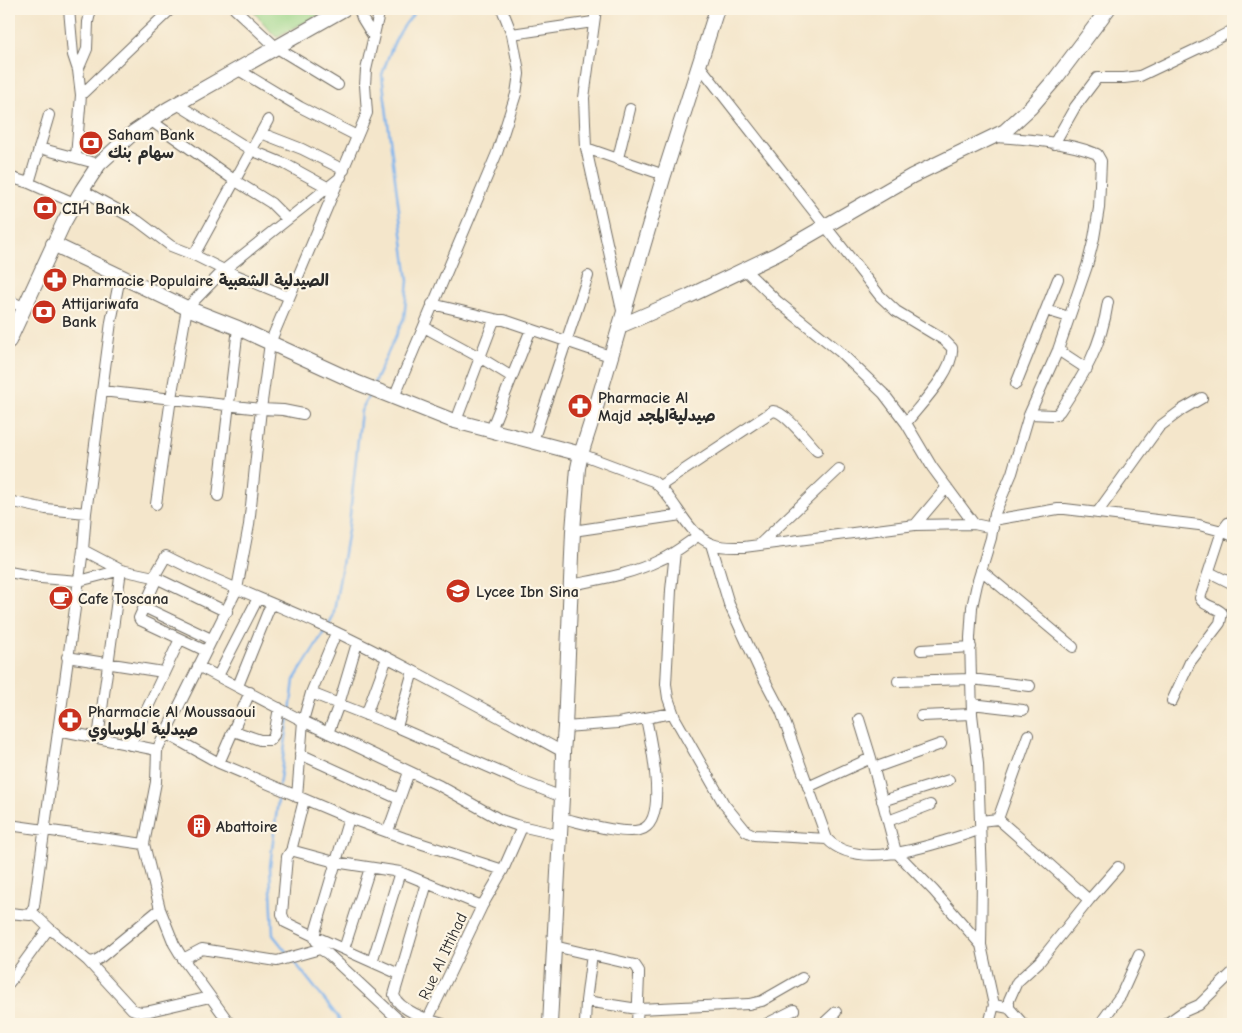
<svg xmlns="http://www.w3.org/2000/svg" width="1242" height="1033" font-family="'Comic Neue','Playpen Sans Arabic',sans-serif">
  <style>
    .green { fill: #9cd689; stroke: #64805a }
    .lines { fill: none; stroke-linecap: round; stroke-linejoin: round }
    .stream { stroke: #7eb3ec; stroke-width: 2.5 }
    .street-casing { stroke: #716c63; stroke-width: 12 }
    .secondary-casing { stroke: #716c63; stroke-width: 16 }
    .street { stroke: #fff; stroke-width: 10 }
    .secondary { stroke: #fff; stroke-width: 14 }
    .labels { text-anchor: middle; stroke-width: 4.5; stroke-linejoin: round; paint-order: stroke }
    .poi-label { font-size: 16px; font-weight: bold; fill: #2b2b2b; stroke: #fcf5e5; text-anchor: start }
    .street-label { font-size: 16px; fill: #2b2b2b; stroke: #fcf5e5 }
  </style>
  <rect width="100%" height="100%" fill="#fcf5e5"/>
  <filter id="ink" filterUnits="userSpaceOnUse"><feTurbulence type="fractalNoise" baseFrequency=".02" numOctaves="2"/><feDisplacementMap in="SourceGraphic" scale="10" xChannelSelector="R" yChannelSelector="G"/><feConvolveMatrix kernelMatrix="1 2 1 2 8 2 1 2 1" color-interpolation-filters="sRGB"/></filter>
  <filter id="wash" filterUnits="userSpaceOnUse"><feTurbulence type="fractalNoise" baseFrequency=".0096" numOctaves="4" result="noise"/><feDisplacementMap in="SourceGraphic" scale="20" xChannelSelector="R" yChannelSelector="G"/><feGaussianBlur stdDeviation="1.12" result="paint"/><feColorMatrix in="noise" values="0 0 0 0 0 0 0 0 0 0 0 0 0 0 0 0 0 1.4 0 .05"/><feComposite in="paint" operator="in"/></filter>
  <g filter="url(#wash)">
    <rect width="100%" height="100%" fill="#f4e6cb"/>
    <path class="green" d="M251,9H331L276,37Z"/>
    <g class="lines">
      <path class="stream" d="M374,383L404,318L408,281L382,75C391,47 398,30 418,9
        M329,625L333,617L349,524L361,411L370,393
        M290,712L294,680L326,629
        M279,786L289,717
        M279,792L270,866L273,935L289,955
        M293,960L338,1017L341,1024"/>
    </g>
  </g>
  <g filter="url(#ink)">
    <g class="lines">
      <defs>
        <path id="street" d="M69,9L73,55L78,70L81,95L76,157
          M235,9L277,48L338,85
          M359,9L362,18L373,36
          M596,9L584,98L586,148L623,315
          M512,34L593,22
          M700,66L880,296L896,311L944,340L952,348C955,370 919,406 906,423
          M237,69L300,107L357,136
          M78,70L87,49L88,22L91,9
          M81,95L171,9
          M177,104L251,150L285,164L327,187
          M150,120L234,180L271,203L287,219
          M261,133L302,149L344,170
          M1054,144L1075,107L1097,78H1124L1140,76L1205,45L1233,30
          M39,148L99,164
          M586,148L664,175
          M618,158L630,109
          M9,177L29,183L74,203
          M29,183L49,115
          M82,190L138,221L171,246L194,255L224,270L289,297
          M194,255L268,120
          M745,270L778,302L839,351L884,394L906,423L932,467L974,524
          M9,300L24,308
          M432,304L499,320
          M1046,310L1069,317
          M424,327L481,358L512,377
          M1058,350L1087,369
          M1016,384L1058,279
          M102,391L261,409L283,410L303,414
          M394,397L497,153L516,94L519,74L518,66L512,34L502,9
          M1030,414L1053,415L1057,414L1060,411C1085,373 1101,348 1108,302
          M456,421L493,323L496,320H504L610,356
          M491,430L531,329
          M533,441L588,276
          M581,454L653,481C675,497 687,535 712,544C722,548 733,547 744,547L915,525L974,524L993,528
          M660,486L773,411C785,411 808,442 817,451
          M218,496L238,328
          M9,501L46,509L86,513
          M156,504L171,398L187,308L224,270L341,177
          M1097,513L1159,427L1183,409L1202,398
          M993,520L1058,509H1065L1199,525L1222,531L1233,536
          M915,525L947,487
          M573,531L681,515
          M711,544L729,604L759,669L781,711L827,839C860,874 940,842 979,830
          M760,544L839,469
          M83,550L121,570L154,577L166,556C216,582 269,601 319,624C402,663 482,708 563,752
          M675,552L671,590L666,684L668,698L675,718L724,804L746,831L754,835L827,839
          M981,570L1073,647
          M9,572L41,578L79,581L121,570
          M1209,572L1233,584
          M154,577L227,612
          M157,578L139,618L140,620L206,651
          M571,585C601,579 632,574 660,560C674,554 686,544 699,535
          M144,607L211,639
          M921,650L971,647
          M67,657L163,672
          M198,666L303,721L440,786L501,820L516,825L560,835
          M218,676L258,598
          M898,681L971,679L1030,686
          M238,686L271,604
          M311,693L397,727L516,779L562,797
          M1172,701L1190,662L1220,623L1222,613C1216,606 1204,607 1200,598L1222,531L1228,523L1233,520
          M972,704L1023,710
          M366,715L387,658
          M921,716L972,714
          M859,719L871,758L896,852L934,891L981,945
          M397,727L413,671
          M565,727L618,723L673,713
          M58,730L157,750
          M234,731L260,740H270L274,735L279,708
          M165,733L219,763L250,692
          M328,733L339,704L357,643
          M98,738L121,570
          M130,745L180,639
          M300,754L399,799
          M219,763L349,818L404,838L503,870
          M874,768L941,744
          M808,787L871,758
          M297,797L303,721L311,693L336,633
          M304,800L292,847L294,851L335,862L400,872L482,906
          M882,801L949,780
          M349,818L314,936L399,974
          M561,818C580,822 622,835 640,830C670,823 650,739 646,718
          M998,819L1028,735
          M888,821L930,805
          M980,821L998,819C1029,846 1059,873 1089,900L1040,961L1017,982L1009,1000V1008
          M9,825L144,844
          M388,831L409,772
          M292,849L287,857L282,914L285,922L314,936L316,941
          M427,883L394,995C398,1010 429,1020 443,1024
          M1089,900L1118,867
          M32,912L49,928
          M9,913L30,915L34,906L83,550L86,513L111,322L120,277
          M554,946L635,965L639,971V976L637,1024
          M344,949L370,868
          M183,959L202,949L277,961L320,949L328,954L403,1024
          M88,961L132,1009L140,1012L150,1011L210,997
          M372,962L400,872
          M9,983L49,928L88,961L93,962L100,958L160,909
          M586,1001L638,1009L749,1004L762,1001L802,978
          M994,1005L1009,1008L1023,1024
          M428,1019L482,906L503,870L522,827
          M230,1024L183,959L174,944L160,909L144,844L156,782L157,750L237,589L249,525L261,409L270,343L367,113L365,85L366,70L380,9
          M585,1024L586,1001L592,954
          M766,1024L794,1010
          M823,1024L836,1012
          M989,1024L994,1005L981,945L982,878L978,764L972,714L971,679L970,638L972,607L977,584L991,538L995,513L1012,473L1029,415L1058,350L1087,266L1094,238L1099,208L1101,161L1097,154C1068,142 1026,139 995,137
          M1100,1024L1121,995L1139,955
          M1166,1024L1183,1012L1199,1005L1233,972"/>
        <path id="secondary" d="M53,244L187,308L238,328L358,383L451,420L581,454
          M620,326L687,297L777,254L912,176L1005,131L1031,107L1056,78L1108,9
          M9,341L64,222L82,190L99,164L134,132L168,109L344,9
          M550,1024L562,797L563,752L565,727L573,531L578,468L581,454L597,404L664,175L717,9"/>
      </defs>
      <use href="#street" class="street-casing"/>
      <use href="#secondary" class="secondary-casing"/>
      <use href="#street" class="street"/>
      <use href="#secondary" class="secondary"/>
    </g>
  </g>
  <defs>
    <symbol id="bank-disc" viewBox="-11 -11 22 22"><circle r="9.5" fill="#c8321e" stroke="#fcf5e5"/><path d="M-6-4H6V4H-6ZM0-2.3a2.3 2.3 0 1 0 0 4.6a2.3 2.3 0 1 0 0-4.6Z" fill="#fff"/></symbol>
    <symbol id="pharmacy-disc" viewBox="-11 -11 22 22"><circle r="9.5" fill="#c8321e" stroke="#fcf5e5"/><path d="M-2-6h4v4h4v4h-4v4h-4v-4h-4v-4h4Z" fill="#fff"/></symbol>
    <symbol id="university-disc" viewBox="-11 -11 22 22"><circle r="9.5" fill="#c8321e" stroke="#fcf5e5"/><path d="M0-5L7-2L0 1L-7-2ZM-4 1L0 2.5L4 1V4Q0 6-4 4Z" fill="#fff"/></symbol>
    <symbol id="cafe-disc" viewBox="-11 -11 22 22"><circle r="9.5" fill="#c8321e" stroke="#fcf5e5"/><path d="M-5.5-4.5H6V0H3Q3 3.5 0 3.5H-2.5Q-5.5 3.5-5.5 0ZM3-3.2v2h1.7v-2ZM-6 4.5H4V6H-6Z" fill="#fff"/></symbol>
    <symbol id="building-disc" viewBox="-11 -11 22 22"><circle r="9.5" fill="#c8321e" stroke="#fcf5e5"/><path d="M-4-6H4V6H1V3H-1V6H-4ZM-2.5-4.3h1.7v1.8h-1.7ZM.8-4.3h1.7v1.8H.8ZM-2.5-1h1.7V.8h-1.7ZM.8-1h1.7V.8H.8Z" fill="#fff"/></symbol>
  </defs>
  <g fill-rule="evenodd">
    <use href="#bank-disc" x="77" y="129" width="28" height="28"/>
    <use href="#bank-disc" x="31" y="194" width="28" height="28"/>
    <use href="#pharmacy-disc" x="41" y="266" width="28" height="28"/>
    <use href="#bank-disc" x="30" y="298" width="28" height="28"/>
    <use href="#pharmacy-disc" x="566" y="392" width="28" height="28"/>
    <use href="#university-disc" x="444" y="577" width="28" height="28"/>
    <use href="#cafe-disc" x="47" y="584" width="28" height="28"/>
    <use href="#pharmacy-disc" x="56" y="706" width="28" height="28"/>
    <use href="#building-disc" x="185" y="812" width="28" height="28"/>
  </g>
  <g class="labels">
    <g class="poi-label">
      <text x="108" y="140">Saham Bank<tspan x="108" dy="18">سهام بنك</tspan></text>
      <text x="62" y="214">CIH Bank</text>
      <text x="72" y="286">Pharmacie Populaire الصيدلية الشعبية</text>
      <text x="62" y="309">Attijariwafa<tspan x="62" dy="18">Bank</tspan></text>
      <text x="598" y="403">Pharmacie Al<tspan x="598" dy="18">Majd صيدليةالمجد</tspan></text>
      <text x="476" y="597">Lycee Ibn Sina</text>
      <text x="78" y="604">Cafe Toscana</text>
      <text x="88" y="717">Pharmacie Al Moussaoui<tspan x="88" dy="18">صيدلية الموساوي</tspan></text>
      <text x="216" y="832">Abattoire</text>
    </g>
    <g class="street-label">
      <text transform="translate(442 956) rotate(-65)" y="6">Rue Al Ittihad</text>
    </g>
  </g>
  <rect width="1242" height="1033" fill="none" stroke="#fcf5e5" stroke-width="30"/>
</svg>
